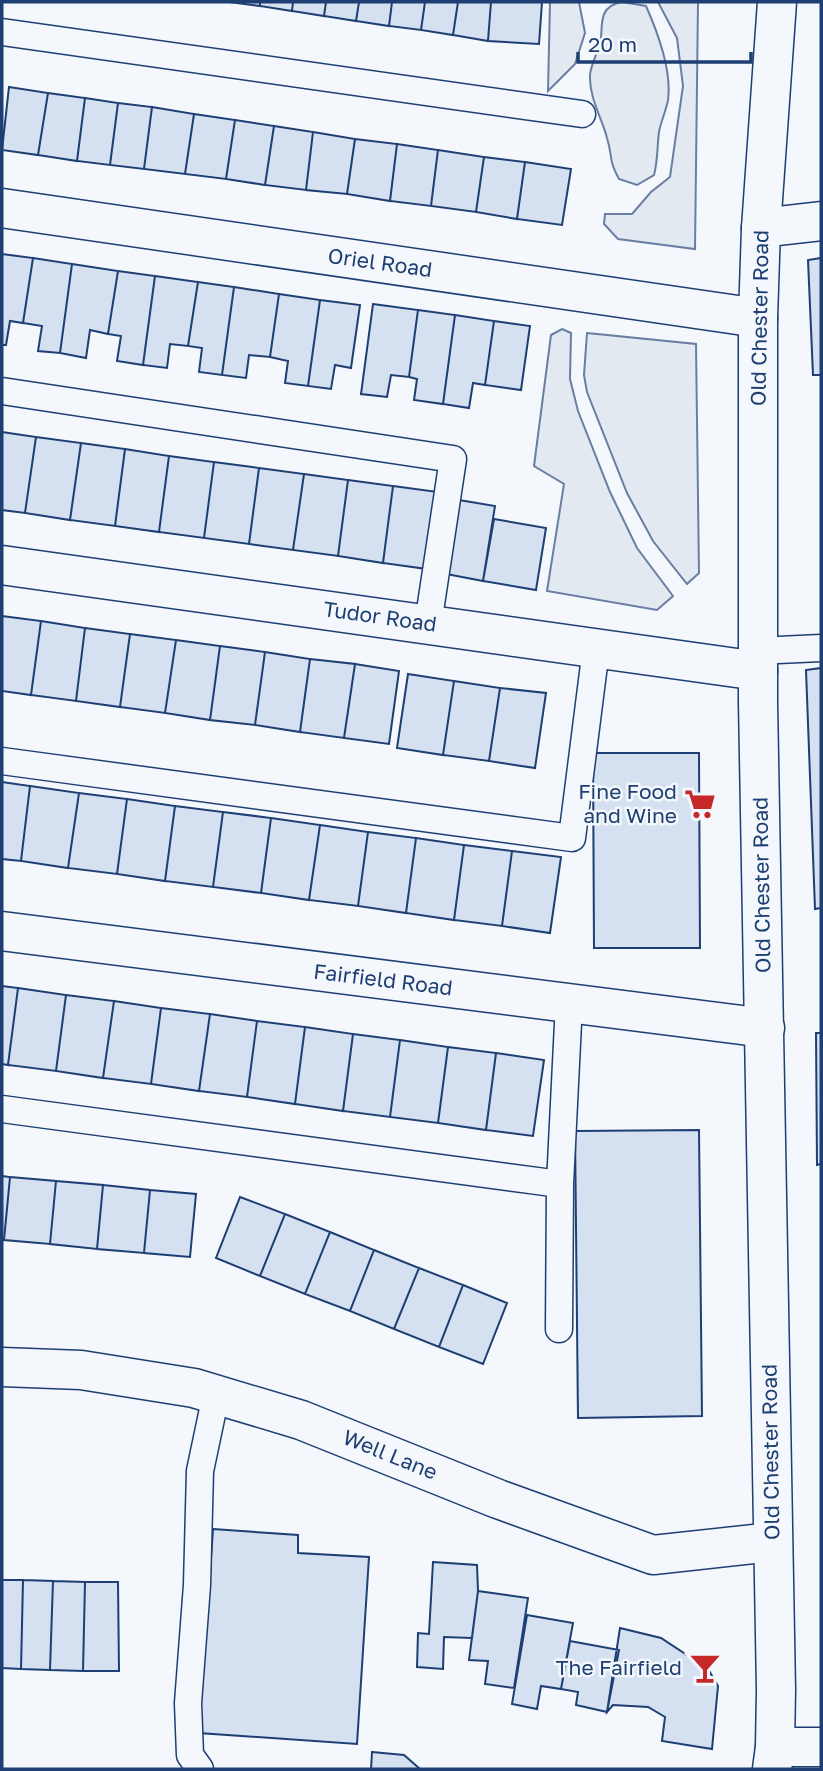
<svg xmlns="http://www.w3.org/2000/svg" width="823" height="1771" font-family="'Golos Text',sans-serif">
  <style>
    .green { fill: #e3e9f0; stroke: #687fa3; stroke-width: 2 }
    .building { fill: #d5e0f0; stroke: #1d3f73; stroke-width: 2 }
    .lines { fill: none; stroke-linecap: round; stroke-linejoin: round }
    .service-casing { stroke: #1d3f73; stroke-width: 29 }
    .minor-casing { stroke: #1d3f73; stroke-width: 41 }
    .secondary-casing { stroke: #1d3f73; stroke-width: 41 }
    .service { stroke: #f4f7fb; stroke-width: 26 }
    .minor { stroke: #f4f7fb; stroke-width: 38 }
    .secondary { stroke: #f4f7fb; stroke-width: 38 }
    .labels { text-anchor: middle; stroke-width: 5; stroke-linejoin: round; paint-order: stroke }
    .street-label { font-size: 21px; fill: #1d3f73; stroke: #f4f7fb }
    .poi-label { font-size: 21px; fill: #1d3f73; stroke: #f4f7fb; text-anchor: end }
  </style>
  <rect width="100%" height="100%" fill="#f4f7fb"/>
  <path class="green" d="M550,2H579L585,33L575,64L548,91Z
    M622,2L646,6C658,33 672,70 668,100C666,111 661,121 659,132C657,147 658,160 654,175L637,185L619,179C608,159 613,157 607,138C602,118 589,98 590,75C591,63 599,51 601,39C602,21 600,6 622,2Z
    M658,2H698L695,249L618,239L604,224L605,214H632L651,192L670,177L683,86L677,38Z
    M562,329L571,333L570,379L578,411L610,492L637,548L673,596L657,610L547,591L564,484L534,466L551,335Z
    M587,333L696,344L699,573L687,584L653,541L627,493L587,392L584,375Z"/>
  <path class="building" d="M229,2H260V6Z
    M260,2H293L292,11L260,6Z
    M293,2H326L324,16L292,11Z
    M326,2H359L356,21L324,16Z
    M359,2H392L389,26L356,21Z
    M392,2H425L421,30L389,26Z
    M425,2H458L453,35L421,30Z
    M458,2H491L488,41L453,35Z
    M491,2H542L539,44L488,41Z
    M9,87L48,93L38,155L2,150Z
    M48,93L85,98L77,161L38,155Z
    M85,98L118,103L110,165L77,161Z
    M118,103L152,107L144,169L110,165Z
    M152,107L194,114L185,174L144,169Z
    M194,114L235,120L226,179L185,174Z
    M235,120L274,126L265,185L226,179Z
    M274,126L313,132L306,190L265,185Z
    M313,132L355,139L347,194L306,190Z
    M355,139L397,144L390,201L347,194Z
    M397,144L438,150L431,206L390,201Z
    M438,150L484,157L476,212L431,206Z
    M484,157L525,162L517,219L476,212Z
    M525,162L571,169L562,225L517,219Z
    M2,254L33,258L23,323L10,321L6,345H2Z
    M33,258L72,264L60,353L38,351L42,326L23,323Z
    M821,258V375H813L808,260Z
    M72,264L118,271L108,334L90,330L86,358L60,353Z
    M118,271L155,276L143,365L117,361L121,336L108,334Z
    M155,276L198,282L188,346L170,344L167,368L143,365Z
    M198,282L234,287L222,375L199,372L202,348L188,346Z
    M234,287L279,294L270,357L249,355L246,378L222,375Z
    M279,294L320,300L308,386L285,383L288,361L270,357Z
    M320,300L360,305L351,368L335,365L331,389L308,386Z
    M373,304L418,310L409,377L391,375L387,397L361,394Z
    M418,310L455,315L443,404L414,400L417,379L409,377Z
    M455,315L494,321L485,385L473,383L469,408L443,404Z
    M494,321L530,326L521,390L485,385Z
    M2,432L36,437L25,513L2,510Z
    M36,437L81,443L70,520L25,513Z
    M81,443L125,449L115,526L70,520Z
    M125,449L169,456L159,532L115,526Z
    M169,456L214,462L204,538L159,532Z
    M214,462L259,468L249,544L204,538Z
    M259,468L304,474L293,550L249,544Z
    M304,474L348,480L338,556L293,550Z
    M348,480L393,486L383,563L338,556Z
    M393,486L438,492L427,569L383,563Z
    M453,499L495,506L483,581L441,573Z
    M494,519L546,528L536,590L483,581Z
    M2,616L41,621L31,695L2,691Z
    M41,621L85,628L76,701L31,695Z
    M85,628L130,634L120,707L76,701Z
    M130,634L176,640L165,713L120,707Z
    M176,640L220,646L210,720L165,713Z
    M220,646L265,652L255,725L210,720Z
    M265,652L310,659L300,732L255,725Z
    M310,659L355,664L344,738L300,732Z
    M355,664L399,671L389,744L344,738Z
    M821,668V908L815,909L806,670Z
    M408,674L454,681L443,755L397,748Z
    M454,681L500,688L489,761L443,755Z
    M500,688L546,693L535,768L489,761Z
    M593,753H699L700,948H594Z
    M2,782L30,786L21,861L2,859Z
    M30,786L79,793L68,868L21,861Z
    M79,793L127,799L117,874L68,868Z
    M127,799L175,806L165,881L117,874Z
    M175,806L223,812L213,887L165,881Z
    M223,812L271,818L261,893L213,887Z
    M271,818L320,825L309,900L261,893Z
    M320,825L368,832L358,906L309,900Z
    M368,832L416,838L406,913L358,906Z
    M416,838L464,845L454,920L406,913Z
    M464,845L512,851L502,926L454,920Z
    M512,851L561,857L550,933L502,926Z
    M2,986L18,988L8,1065L2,1064Z
    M18,988L66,995L56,1071L8,1065Z
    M66,995L114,1001L103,1078L56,1071Z
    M114,1001L161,1008L151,1084L103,1078Z
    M161,1008L210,1014L199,1091L151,1084Z
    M210,1014L257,1021L247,1097L199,1091Z
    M257,1021L305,1027L295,1104L247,1097Z
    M305,1027L353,1034L343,1111L295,1104Z
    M816,1033H821V1164L817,1165Z
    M353,1034L400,1040L390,1117L343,1111Z
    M400,1040L448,1047L438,1123L390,1117Z
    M448,1047L496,1053L486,1130L438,1123Z
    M496,1053L544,1060L533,1136L486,1130Z
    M699,1130L702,1416L578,1418L575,1131Z
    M2,1176L10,1177L4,1240H2Z
    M10,1177L56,1181L50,1244L4,1240Z
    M56,1181L103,1185L97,1249L50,1244Z
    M103,1185L150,1190L144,1253L97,1249Z
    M150,1190L196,1194L190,1257L144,1253Z
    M240,1197L285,1214L260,1276L216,1258Z
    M285,1214L330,1232L305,1294L260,1276Z
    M330,1232L374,1250L350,1311L305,1294Z
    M374,1250L419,1268L394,1329L350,1311Z
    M419,1268L463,1285L439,1347L394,1329Z
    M463,1285L507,1303L483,1364L439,1347Z
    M213,1529L298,1535V1553L369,1557L357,1744L199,1733Z
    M433,1562L477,1565L478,1591L472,1638L444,1637L443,1669L417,1667L418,1633L429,1634Z
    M2,1580H23L21,1669L2,1668Z
    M23,1580L53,1581L50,1670L21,1669Z
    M53,1581L85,1582L83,1671L50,1670Z
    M85,1582H118L119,1671H83Z
    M478,1591L528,1598L514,1688L485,1684L488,1661L469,1660Z
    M527,1615L573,1623L561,1689L541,1686L537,1709L512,1704Z
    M620,1628L661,1638L708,1669L718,1686L712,1749L662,1741L665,1717L648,1707L613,1705L607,1712Z
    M570,1641L619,1650L607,1712L576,1705L578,1692L561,1689Z
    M372,1752L404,1755L420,1769H371Z"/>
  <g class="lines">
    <defs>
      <path id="service" d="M2,32L582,114
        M2,391L453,459L428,624
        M758,651L821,648
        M2,761L572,838L596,649
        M2,1109L560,1184
        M559,1329L560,1184L569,1003
        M200,1769L190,1755L188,1703L197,1585L200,1471L216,1395"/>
      <path id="minor" d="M2,208L758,318
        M761,228L821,221
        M2,565L758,671
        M2,931L765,1028
        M2,1367L81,1370L194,1388L301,1420L498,1499L653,1555L772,1542
        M775,1747H821"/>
      <path id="secondary" d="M772,1769L775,1747L776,1690L758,702V318L761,228L777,2"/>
    </defs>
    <use href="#service" class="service-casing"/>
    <use href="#minor" class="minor-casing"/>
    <use href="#secondary" class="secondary-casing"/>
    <use href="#service" class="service"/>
    <use href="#minor" class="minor"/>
    <use href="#secondary" class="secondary"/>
  </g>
  <defs>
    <symbol id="supermarket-bare" viewBox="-9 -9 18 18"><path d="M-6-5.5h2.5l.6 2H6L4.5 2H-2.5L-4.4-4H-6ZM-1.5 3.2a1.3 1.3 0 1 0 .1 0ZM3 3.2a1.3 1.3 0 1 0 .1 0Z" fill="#c62828" stroke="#f4f7fb" stroke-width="2.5" paint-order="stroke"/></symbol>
    <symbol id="bar-bare" viewBox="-9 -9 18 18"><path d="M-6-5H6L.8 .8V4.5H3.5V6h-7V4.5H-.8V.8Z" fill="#c62828" stroke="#f4f7fb" stroke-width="2.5" paint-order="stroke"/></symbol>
  </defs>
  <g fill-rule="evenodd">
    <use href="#supermarket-bare" x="678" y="782" width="44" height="44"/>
    <use href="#bar-bare" x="683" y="1646" width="44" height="44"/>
  </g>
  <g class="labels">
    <g class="street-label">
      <text transform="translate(380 263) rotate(8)" y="7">Oriel Road</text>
      <text transform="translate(760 318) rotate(-89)" y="7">Old Chester Road</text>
      <text transform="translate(380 617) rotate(8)" y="7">Tudor Road</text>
      <text transform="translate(762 885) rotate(-91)" y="7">Old Chester Road</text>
      <text transform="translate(383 980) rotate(7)" y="7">Fairfield Road</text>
      <text transform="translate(771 1452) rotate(-91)" y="7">Old Chester Road</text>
      <text transform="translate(390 1455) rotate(22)" y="7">Well Lane</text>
    </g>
    <g class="poi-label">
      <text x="677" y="799">Fine Food<tspan x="677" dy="24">and Wine</tspan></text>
      <text x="682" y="1675">The Fairfield</text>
    </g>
  </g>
  <rect width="823" height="1771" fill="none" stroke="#1d3f73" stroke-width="7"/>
  <path d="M578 52v10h173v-10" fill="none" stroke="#1d3f73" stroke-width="3.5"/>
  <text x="588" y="52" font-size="21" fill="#1d3f73" stroke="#f4f7fb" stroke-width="5" paint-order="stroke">20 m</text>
</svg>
